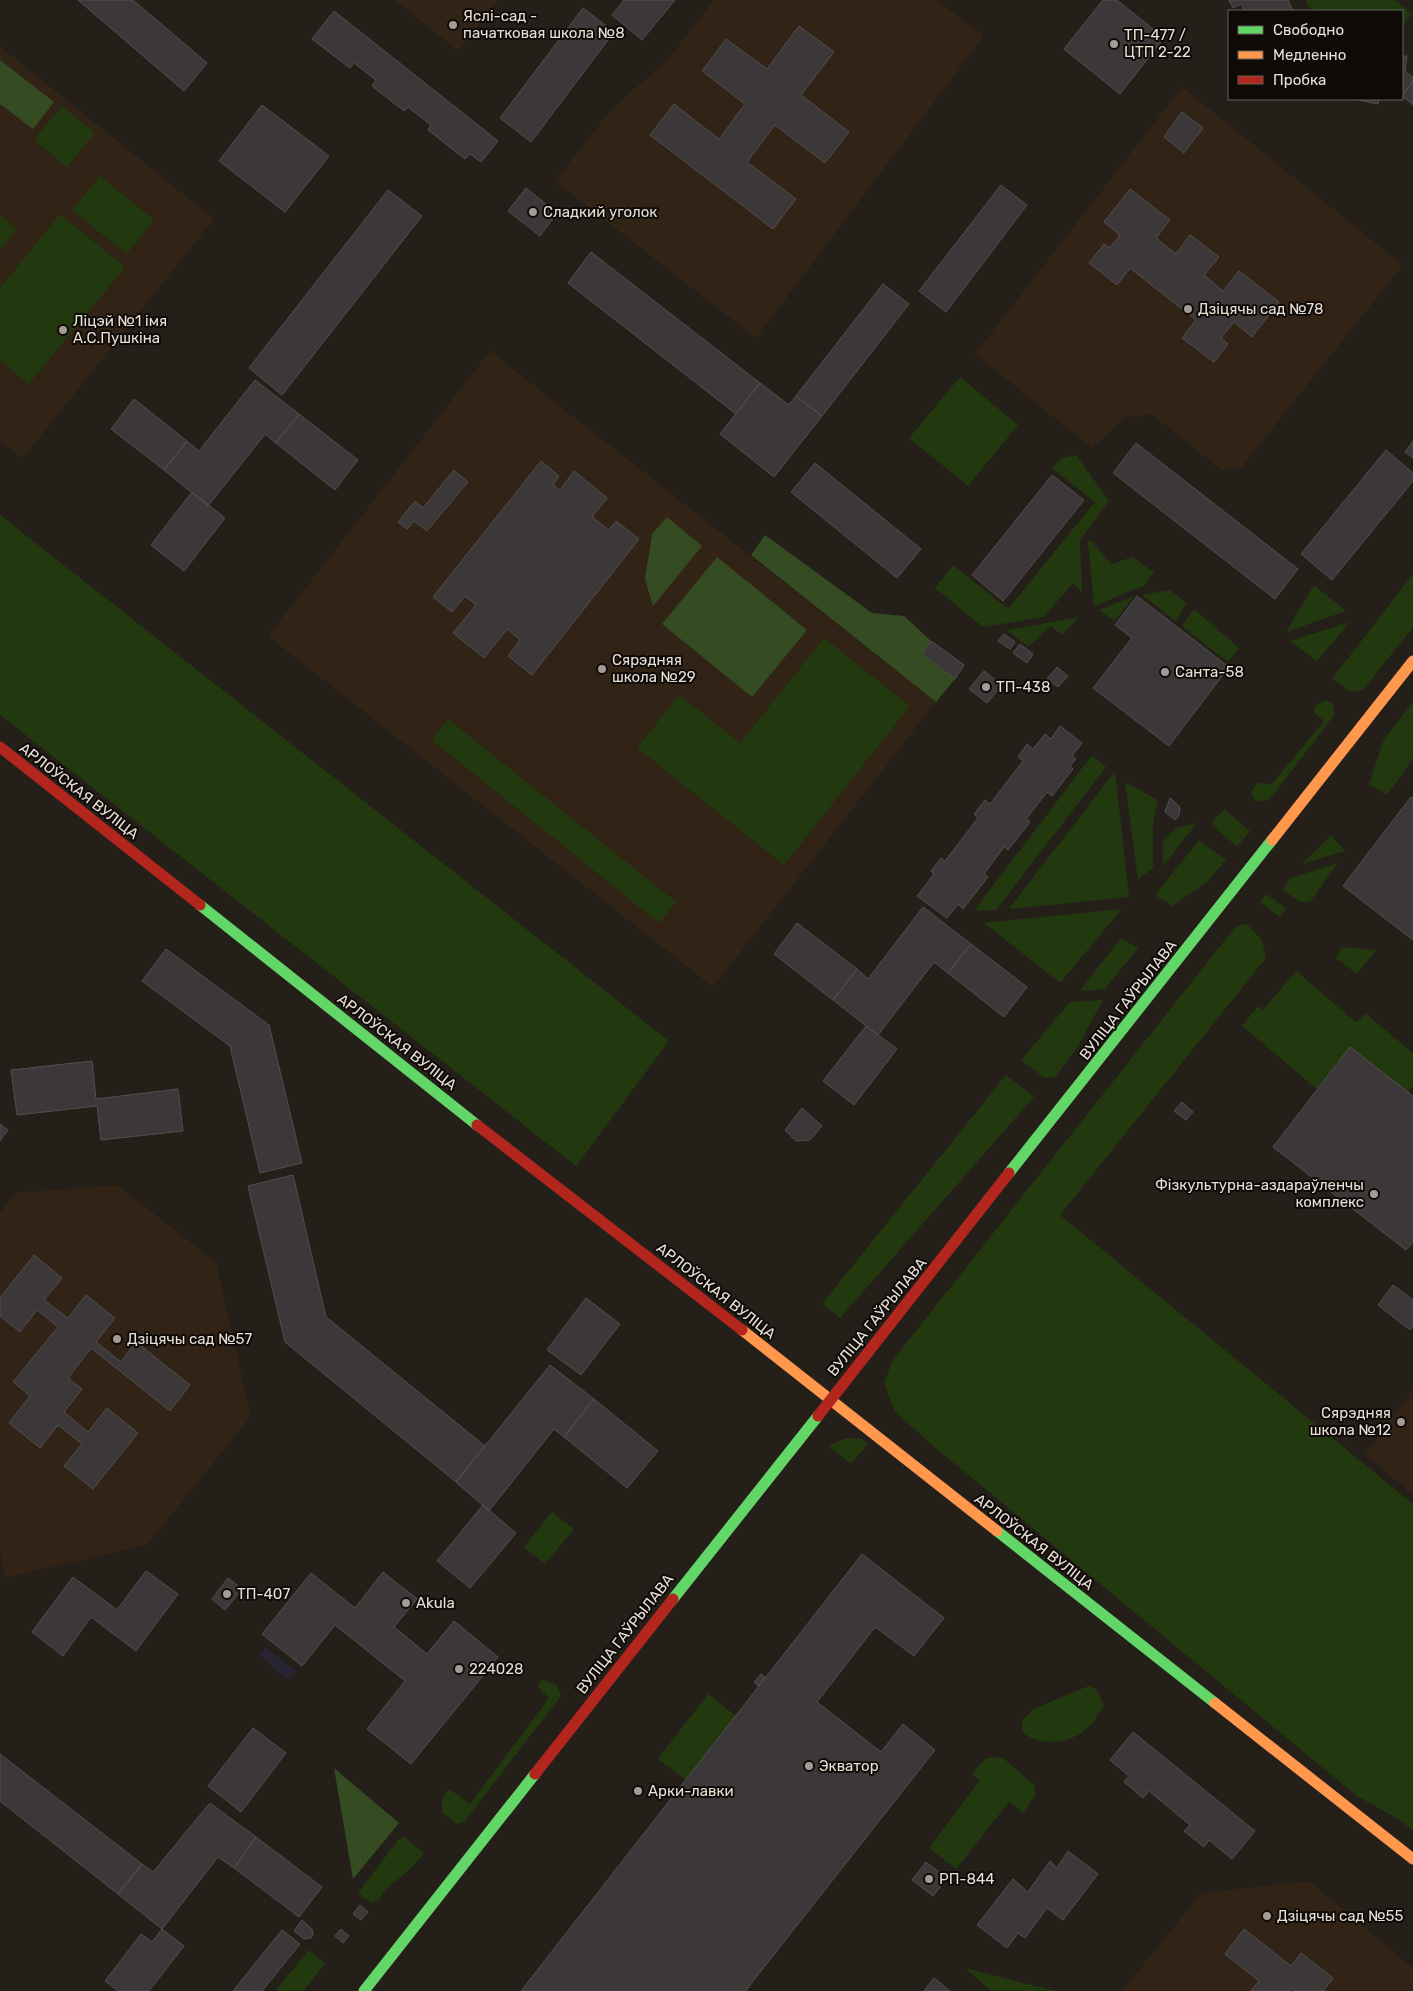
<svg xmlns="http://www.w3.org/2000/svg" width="1413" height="1991" font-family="Rubik,sans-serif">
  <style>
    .commercial { fill: #282533 }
    .built { fill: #312316 }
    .green { fill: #22380f }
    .forest { fill: #354c22 }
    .building { fill: #3c3738; stroke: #534f4f }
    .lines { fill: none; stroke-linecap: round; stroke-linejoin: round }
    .fast { stroke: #63d668; stroke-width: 11 }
    .slow { stroke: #ff974d; stroke-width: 11 }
    .jam { stroke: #b3261e; stroke-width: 11 }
    .poi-dot { fill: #a39c96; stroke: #0f0a06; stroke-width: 2 }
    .labels { text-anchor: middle; stroke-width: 4; stroke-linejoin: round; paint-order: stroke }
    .poi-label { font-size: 15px; fill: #e7e0d9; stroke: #0f0a06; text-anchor: start }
    .street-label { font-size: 15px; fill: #e7e0d9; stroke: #0f0a06 }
  </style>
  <rect width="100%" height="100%" fill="#251f1a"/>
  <path class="commercial" d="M266,1647L296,1671L288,1680L259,1655Z"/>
  <path class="built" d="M395,0H498L458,51Z
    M714,0H937L984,36L756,338L555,181L610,111L669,58Z
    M0,46L214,219L23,458L0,441Z
    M1182,87L1403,265L1241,468L1222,470L1151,414L1125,418L1092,448L975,354Z
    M490,351L936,702L713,987L268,636Z
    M117,1185L216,1262L251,1416L148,1544L6,1578L0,1553V1213L15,1193Z
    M1413,1389V1494L1365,1455Z
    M1309,1881L1413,1968V1991H1122L1201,1893Z"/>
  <path class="green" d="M1306,0H1395L1412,14L1402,26V11H1315L1308,6Z
    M62,106L95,133L67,167L34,140Z
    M100,176L154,220L127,254L72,210Z
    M60,214L125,267L29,384L0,360V288Z
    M0,215L17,229L0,250Z
    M960,377L1018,425L968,486L909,438Z
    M1076,455L1109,501L1080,540L1082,592L1073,583L1044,617L983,627L935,588L953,565L1008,609L1095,502L1052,468L1061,458Z
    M0,515L669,1041L576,1166L0,715Z
    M1090,540L1112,564L1132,557L1154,572L1145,585L1094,606L1088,542Z
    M1413,574V627L1363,690L1351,692L1332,679Z
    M1314,585L1346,611L1286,632Z
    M1170,590L1187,604L1175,621L1142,595Z
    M1134,596L1115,621L1099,610Z
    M1194,609L1239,648L1228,662L1182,626Z
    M1079,617L1062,635L1051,626L1028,647L1007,630Z
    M1350,622L1317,661L1290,641Z
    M824,638L910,706L784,865L637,748L679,695L740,743Z
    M1326,700L1333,704L1335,714L1274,794L1268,800L1257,802L1252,795L1251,791L1258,782L1271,785L1324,721L1313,712L1316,705Z
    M1413,702V759L1387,795L1369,784L1384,739Z
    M448,719L676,902L659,923L432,740Z
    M1092,755L1106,767L996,910L974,911Z
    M1115,771L1129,897L1009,909Z
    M1125,782L1158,800L1153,823V868L1138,879Z
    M1224,809L1250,831L1237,847L1211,824Z
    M1197,823L1163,866V840L1176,828Z
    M1331,835L1345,851L1302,864Z
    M1199,840L1226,860L1207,882L1172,906L1155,895Z
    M1338,863L1310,902H1300L1283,890L1290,878Z
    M1266,894L1287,909L1280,917L1260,902Z
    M1122,909L1060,983L984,923Z
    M1247,924L1262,940L1266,958L1060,1215L1413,1504V1831L1400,1820L1357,1796L932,1445L894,1411L884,1382L893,1360L1236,926Z
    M1121,938L1138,948L1105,989L1080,991Z
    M1342,947H1343L1376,950L1357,974L1336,958Z
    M1296,971L1357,1023L1365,1013L1413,1053V1086L1408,1093L1350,1047L1317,1089L1242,1026L1258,1006L1263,1010Z
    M1103,1000L1078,1046L1054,1078L1043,1077L1021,1060L1070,1002Z
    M1006,1075L1034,1097L840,1318L822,1304Z
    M846,1438L861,1439L868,1444L851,1464L829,1447L836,1442Z
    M552,1512L574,1529L545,1564L524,1547Z
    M542,1680L557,1685L561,1696L464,1822L457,1824L442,1812V1800L449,1789L470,1804L549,1698L537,1686Z
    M1091,1685L1099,1693L1104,1706C1098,1714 1092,1726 1084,1731C1065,1745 1040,1746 1022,1732V1721L1033,1709Z
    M708,1694L736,1716L686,1780L658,1759Z
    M1002,1757L1034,1785L1035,1796L1023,1813L1009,1802L956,1869L929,1848L980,1780L972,1774L986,1758Z
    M404,1837L424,1853C413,1868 405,1873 392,1884C384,1890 380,1901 371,1903L358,1893L398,1840Z
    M309,1950L325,1963L304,1991H275Z
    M965,1968L1056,1991H991Z"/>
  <path class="forest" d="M0,60L54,102L33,129L0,104Z
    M667,517L702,546L653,606L645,579L652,534Z
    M765,535L872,613L904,616L931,641L922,655L955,679L936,702L751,555Z
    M717,557L807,630L752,697L662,624Z
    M334,1768L399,1823L353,1879Z"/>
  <path class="building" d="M78,0H133L207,63L184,91Z
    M624,0H675L642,40L612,15Z
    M1103,0H1117L1164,38L1120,94L1064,49Z
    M1229,0H1288L1293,11H1245L1241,4L1233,8Z
    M583,8L614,32L531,142L500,118Z
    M334,11L498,141L481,162L470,154L465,159L428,130L431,125L408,107L404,111L372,86L376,80L354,63L350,68L312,39Z
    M799,26L834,52L801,95L849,132L825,163L775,125L747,162L796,199L773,229L650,135L674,104L719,139L745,104L702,71L726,39L767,69Z
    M1402,56H1407L1405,71L1413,77V81L1402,96Z
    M1413,81V105L1402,96Z
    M1354,99H1379L1378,104Z
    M262,105L329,156L285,212L219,161Z
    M1182,112L1203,128L1184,153L1164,137Z
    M1001,185L1027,205L946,312L919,291Z
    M526,188L557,213L540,236L508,211Z
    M1130,189L1170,220L1156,238L1176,254L1190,235L1219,257L1204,275L1223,291L1239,271L1279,302L1252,337L1234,322L1221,338L1228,344L1214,362L1182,338L1196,320L1130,268L1117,285L1089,263L1104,244L1110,248L1120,235L1104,222Z
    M388,190L422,216L282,395L249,368Z
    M591,252L760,383L736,414L568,283Z
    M883,284L909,304L822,416L796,396Z
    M255,380L299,414L276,443L265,434L208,506L164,470L187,441L199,451Z
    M760,383L789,405L796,396L822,416L774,477L720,434Z
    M134,399L187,441L164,470L111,429Z
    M299,414L358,460L335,490L276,443Z
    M1413,441V458L1405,452Z
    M1136,443L1298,569L1275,599L1113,473Z
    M1386,450L1413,473V481L1332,580L1301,554Z
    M541,461L559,476L553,485L560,490L574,471L607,498L592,517L609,530L616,521L639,539L532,675L508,656L520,640L507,629L484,658L453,633L476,605L465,596L452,612L433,597Z
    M815,463L921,549L897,578L791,492Z
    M454,470L468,482L427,531L414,521L407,529L398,522L415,501L423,508Z
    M1052,475L1084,500L1003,601L972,575Z
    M192,492L225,518L184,571L151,545Z
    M1137,596L1229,667L1169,746L1093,688L1132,638L1115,625Z
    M1004,634L1015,642L1010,649L998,641Z
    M931,641L964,665L955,679L922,654Z
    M1020,644L1033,654L1027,663L1013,653Z
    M1057,667L1068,676L1058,687L1047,679Z
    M984,671L1002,685L987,703L969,689Z
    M1060,726L1082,743L1072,756L1076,759L1070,766L1073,769L1052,796L1047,792L1026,819L1030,822L1008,850L1004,847L984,874L988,877L963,909L958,904L947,918L917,896L934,874L931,871L941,858L945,861L978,818L974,814L985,800L990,804L1023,761L1018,757L1027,744L1033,749L1045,734L1051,739Z
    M1411,797L1413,798V940L1343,886Z
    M1170,798L1180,807L1179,815L1175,820L1165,812Z
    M923,907L971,944L948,973L934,962L878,1035L833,1000L857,969L868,979Z
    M797,923L857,969L833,1000L774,954Z
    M971,944L1027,987L1004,1017L948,973Z
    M166,949L269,1025L302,1163L260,1173L230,1046L142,981Z
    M866,1026L897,1049L854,1105L823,1081Z
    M1350,1047L1413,1096V1242L1406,1250L1273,1147Z
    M92,1061L96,1099L178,1089L183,1131L101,1140L97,1106L17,1115L11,1070Z
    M1182,1102L1193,1112L1186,1120L1174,1111Z
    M802,1108L822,1126L810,1140L796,1141L785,1130Z
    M0,1124L8,1130L0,1141Z
    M293,1175L326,1317L485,1446L456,1482L285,1342L248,1186Z
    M34,1255L62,1278L44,1300L68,1318L86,1295L115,1318L96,1342L121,1362L136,1342L190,1385L170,1411L91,1348L68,1378L82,1389L64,1412L88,1432L107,1408L138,1433L93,1489L64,1466L82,1444L58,1425L40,1448L9,1423L30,1396L13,1382L58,1327L37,1310L20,1332L0,1316V1298Z
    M1393,1285L1413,1300V1326L1410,1330L1378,1305Z
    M586,1298L620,1324L581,1375L547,1350Z
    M550,1365L594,1399L564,1437L554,1429L489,1511L456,1482Z
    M594,1399L658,1451L627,1488L564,1437Z
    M483,1505L516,1533L470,1588L437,1561Z
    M862,1554L944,1618L914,1656L875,1627L817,1702L881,1752L903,1724L935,1750L750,1985L746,1991H521Z
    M146,1571L178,1594L136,1651L91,1617L63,1656L32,1632L73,1577L117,1610Z
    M383,1572L417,1599L394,1627L427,1654L454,1621L498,1657L411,1764L367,1729L405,1681L335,1625L302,1666L262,1634L311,1573L355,1608Z
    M228,1578L242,1589L225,1610L212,1599Z
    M761,1674L765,1677L758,1686L754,1682Z
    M253,1728L286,1753L241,1812L208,1786Z
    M1133,1732L1255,1831L1232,1859L1209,1840L1204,1847L1184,1831L1190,1825L1149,1791L1143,1798L1124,1782L1129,1776L1110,1760Z
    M0,1754L142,1864L118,1894L0,1801Z
    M210,1803L256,1837L234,1868L218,1857L162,1929L118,1894L142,1864L153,1872Z
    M256,1837L322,1887L299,1917L234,1868Z
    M1068,1851L1098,1874L1063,1920L1047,1908L1025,1938L1018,1933L1007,1948L977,1925L1013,1879L1028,1892L1050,1861L1057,1868Z
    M926,1862L947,1878L933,1896L912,1880Z
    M360,1905L368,1912L361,1920L353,1914Z
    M302,1920L312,1929L313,1935L311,1938L304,1939L294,1931Z
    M162,1929L184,1946L149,1991H118L105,1981L141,1934L152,1942Z
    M341,1929L349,1936L343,1943L335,1936Z
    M1244,1929L1291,1966L1301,1953L1333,1978L1323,1991H1295L1291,1988L1289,1991H1251L1259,1981L1225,1954Z
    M282,1930L300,1944L262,1991H233Z
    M934,1978L950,1991H924Z"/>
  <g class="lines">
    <path class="fast" d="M200,905L477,1125
      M1009,1173L1272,840
      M997,1531L1215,1703
      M673,1599L818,1416
      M364,1991L535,1774"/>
    <path class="slow" d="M1272,840L1413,661
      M742,1330L997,1531
      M1215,1703L1413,1859"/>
    <path class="jam" d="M0,747L200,905
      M477,1125L742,1330
      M818,1416L1009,1173
      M535,1774L673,1599"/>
  </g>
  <g class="poi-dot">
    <circle cx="453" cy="25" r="5"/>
    <circle cx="1114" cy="44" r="5"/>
    <circle cx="533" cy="212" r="5"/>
    <circle cx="1188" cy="309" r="5"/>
    <circle cx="63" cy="330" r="5"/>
    <circle cx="602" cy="669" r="5"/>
    <circle cx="1165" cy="672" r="5"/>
    <circle cx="986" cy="687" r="5"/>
    <circle cx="1374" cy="1194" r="5"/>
    <circle cx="117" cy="1339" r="5"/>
    <circle cx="1401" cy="1422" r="5"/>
    <circle cx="227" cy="1594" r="5"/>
    <circle cx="406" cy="1603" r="5"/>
    <circle cx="459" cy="1669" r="5"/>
    <circle cx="809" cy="1766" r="5"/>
    <circle cx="638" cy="1791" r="5"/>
    <circle cx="929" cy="1879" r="5"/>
    <circle cx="1267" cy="1916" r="5"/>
  </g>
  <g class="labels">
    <g class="poi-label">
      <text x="463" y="21">Яслі-сад -<tspan x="463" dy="17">пачатковая школа №8</tspan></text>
      <text x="1124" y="40">ТП-477 /<tspan x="1124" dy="17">ЦТП 2-22</tspan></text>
      <text x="543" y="217">Сладкий уголок</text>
      <text x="1198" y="314">Дзіцячы сад №78</text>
      <text x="73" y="326">Ліцэй №1 імя<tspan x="73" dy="17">А.С.Пушкіна</tspan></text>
      <text x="612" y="665">Сярэдняя<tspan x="612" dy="17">школа №29</tspan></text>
      <text x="1175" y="677">Санта-58</text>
      <text x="996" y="692">ТП-438</text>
      <text x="1364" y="1190" text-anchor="end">Фізкультурна-аздараўленчы<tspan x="1364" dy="17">комплекс</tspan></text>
      <text x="127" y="1344">Дзіцячы сад №57</text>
      <text x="1391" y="1418" text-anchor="end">Сярэдняя<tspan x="1391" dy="17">школа №12</tspan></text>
      <text x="237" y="1599">ТП-407</text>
      <text x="416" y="1608">Akula</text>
      <text x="469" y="1674">224028</text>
      <text x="819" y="1771">Экватор</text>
      <text x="648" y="1796">Арки-лавки</text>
      <text x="939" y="1884">РП-844</text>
      <text x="1277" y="1921">Дзіцячы сад №55</text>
    </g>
    <g class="street-label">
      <text transform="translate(79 791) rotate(38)" y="5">АРЛОЎСКАЯ ВУЛІЦА</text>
      <text transform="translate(1128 1000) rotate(-52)" y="5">ВУЛІЦА ГАЎРЫЛАВА</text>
      <text transform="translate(397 1042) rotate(38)" y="5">АРЛОЎСКАЯ ВУЛІЦА</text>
      <text transform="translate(716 1291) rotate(38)" y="5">АРЛОЎСКАЯ ВУЛІЦА</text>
      <text transform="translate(877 1317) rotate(-51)" y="5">ВУЛІЦА ГАЎРЫЛАВА</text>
      <text transform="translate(1034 1542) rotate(38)" y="5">АРЛОЎСКАЯ ВУЛІЦА</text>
      <text transform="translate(625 1634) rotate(-52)" y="5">ВУЛІЦА ГАЎРЫЛАВА</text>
    </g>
  </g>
  <rect x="1228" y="10" width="175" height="90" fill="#0f0a06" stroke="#65605a"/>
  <rect x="1238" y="26" width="25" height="8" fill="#63d668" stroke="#65605a"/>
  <text x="1273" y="35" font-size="15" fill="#e7e0d9">Свободно</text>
  <rect x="1238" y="51" width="25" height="8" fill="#ff974d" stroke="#65605a"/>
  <text x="1273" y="60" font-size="15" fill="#e7e0d9">Медленно</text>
  <rect x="1238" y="76" width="25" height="8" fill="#b3261e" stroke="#65605a"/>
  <text x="1273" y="85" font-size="15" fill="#e7e0d9">Пробка</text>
</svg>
